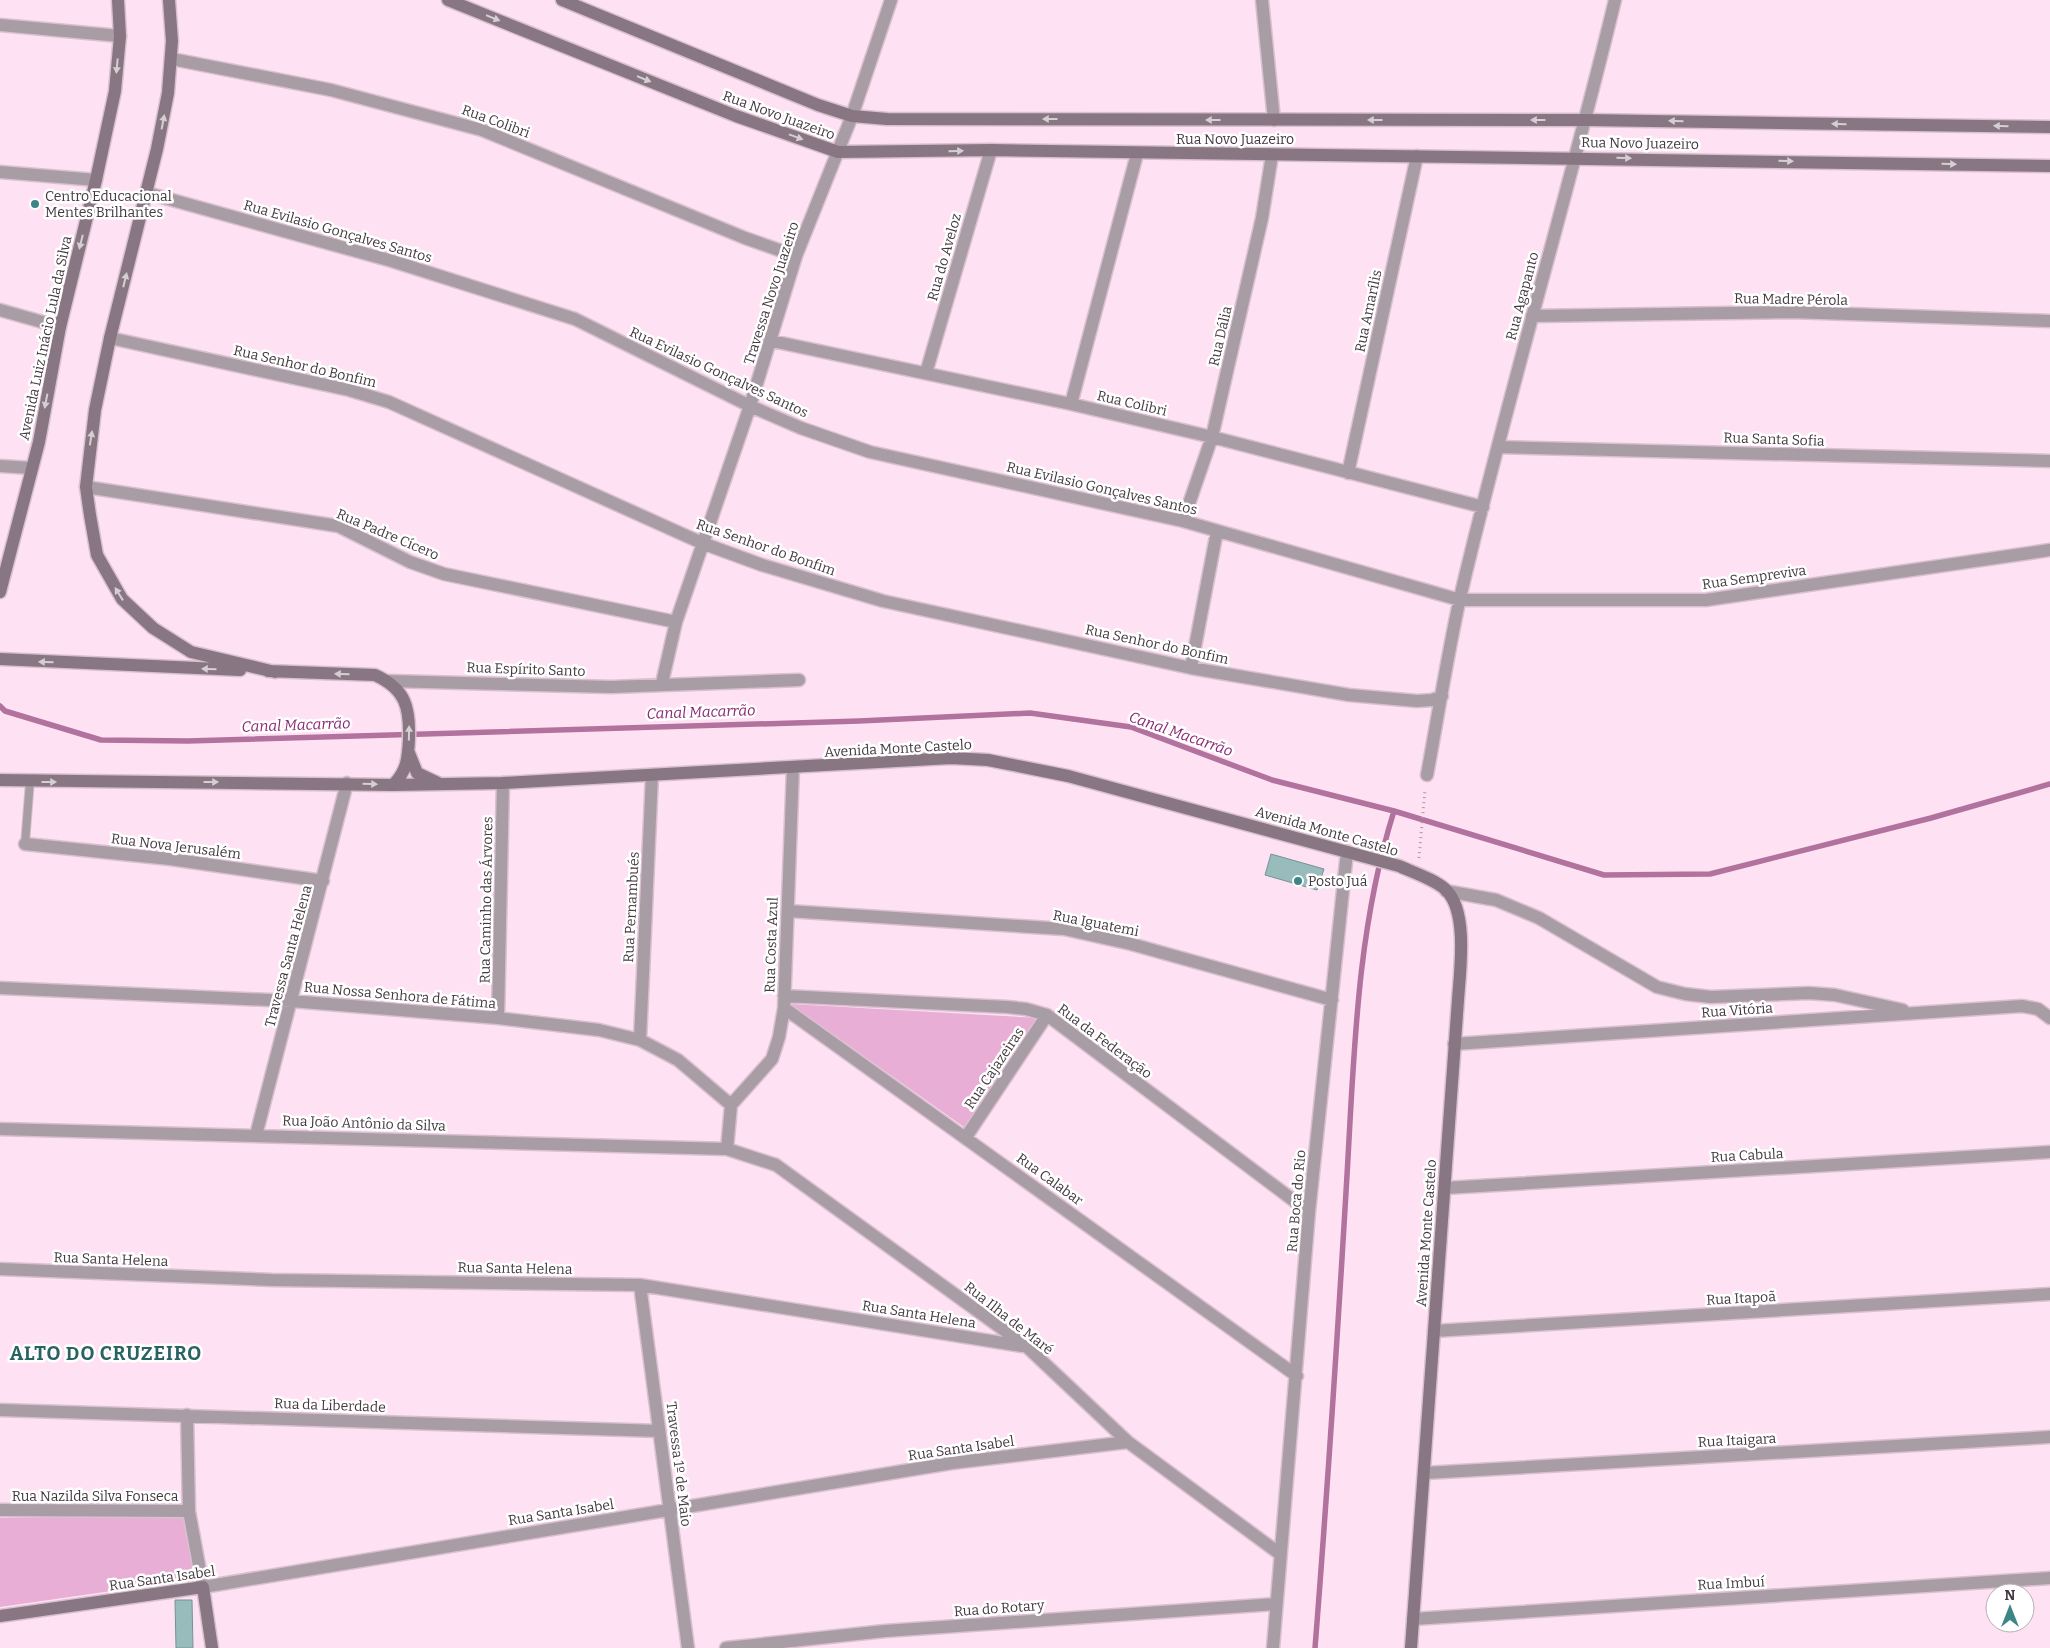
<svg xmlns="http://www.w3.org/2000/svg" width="2050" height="1648" font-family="Bitter,serif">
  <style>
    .green { fill: #e9aed5 }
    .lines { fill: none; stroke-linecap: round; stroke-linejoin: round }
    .stream { stroke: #b2729e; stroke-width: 5.5 }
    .building { fill: #98bbbb; stroke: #729495 }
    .lane-casing { stroke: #d9c0d0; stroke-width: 10 }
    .street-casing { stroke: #d9c0d0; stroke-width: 15 }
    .secondary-casing { stroke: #d9c0d0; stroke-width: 15 }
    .path { stroke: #ae99a7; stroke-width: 3; stroke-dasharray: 1 4; stroke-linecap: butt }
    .lane { stroke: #a99da5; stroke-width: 8 }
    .street { stroke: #a99da5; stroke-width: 12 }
    .secondary { stroke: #887782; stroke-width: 12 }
    .oneway { fill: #d5cfd3 }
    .poi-dot { fill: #3d8586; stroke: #fff; stroke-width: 2 }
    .labels { text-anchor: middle; stroke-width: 5; stroke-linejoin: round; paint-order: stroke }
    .street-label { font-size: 14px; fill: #443940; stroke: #fff }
    .poi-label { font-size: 14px; fill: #443940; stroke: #fff; text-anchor: start }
    .water-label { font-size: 15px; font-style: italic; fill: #8b2773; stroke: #fff }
    .district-label { font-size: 19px; font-weight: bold; letter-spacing: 1px; fill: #286263; stroke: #fff }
  </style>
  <rect width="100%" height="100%" fill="#fee2f4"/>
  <path class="green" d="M790,1004L1039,1018L964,1127Z
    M185,1514L195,1579L0,1607V1518Z"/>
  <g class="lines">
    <path class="stream" d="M0,706L5,711L101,740L188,741L859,721L1030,713L1131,727L1272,780L1394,811L1604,875L1710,874L1931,818L2050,784
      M1315,1648C1327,1496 1337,1344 1346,1192C1354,1064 1355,935 1394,811"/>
  </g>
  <path class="building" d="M1271,854L1324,869L1317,890L1265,875Z
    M175,1600H192L193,1648H176Z"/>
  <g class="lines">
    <defs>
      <path id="lane" d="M25,844L30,781"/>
      <path id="street" d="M1262,0L1274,120
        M0,25L120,36
        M172,59L331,90L482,130L745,238L796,256
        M0,172L96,180
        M147,193L392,261L575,319L750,406L801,428L870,452L1183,521L1460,600H1706L2050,550
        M0,310L60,327
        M1532,316L1792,312L2050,321
        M110,338L349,390L389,402L702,543L762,565L883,601L1191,668L1349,695L1417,701L1432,700L1442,696
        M772,341L1071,404L1212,437L1483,507
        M926,373L991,150
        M1071,404L1137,154
        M1498,447L2050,461
        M0,466L31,468
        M1348,473L1417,156
        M86,487L338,526L410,562L444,574L676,622
        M1183,521L1212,437L1262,218L1272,155
        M1191,668L1217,531
        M389,681L611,687L799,680
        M662,683L676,622L750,406L796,256L852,116L891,0
        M1427,775C1438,716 1447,657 1460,598C1507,397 1567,200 1615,0
        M25,844L170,859L323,881
        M1446,891L1496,900L1539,918L1657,987L1685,994L1711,997L1809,993L1835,995L1903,1010
        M788,911L1064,929L1131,944L1332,1000
        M0,988L291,1001L498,1018L599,1030L640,1040L678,1060L731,1105L727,1149
        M784,996L1007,1007L1026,1009L1047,1015L1309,1212
        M784,1008L1297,1376
        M498,1018L503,783
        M640,1040L652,775
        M1454,1044L2022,1006L2038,1009L2050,1018
        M731,1105L772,1059L779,1037L784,1008L793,768
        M0,1129L727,1149L776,1165L1026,1346L1128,1442L1280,1554
        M256,1135L347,783
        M966,1137L1047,1015
        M1445,1188L2050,1152
        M0,1269L272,1280L640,1285L1022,1346
        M640,1285L688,1648
        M1434,1331L2050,1294
        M0,1410L659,1431
        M187,1415L189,1511L203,1587L952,1463L1128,1442
        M1425,1473L2050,1437
        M0,1510L189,1511
        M1413,1619L2050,1578
        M726,1648L885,1631L1275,1604
        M1273,1648L1309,1212L1347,852"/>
      <path id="secondary" d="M169,0L172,41L168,93L157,149L110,338L95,410L86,487L90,515L97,555L122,599L153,628L191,652L275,672
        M448,0L736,116L838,152L991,150L2050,166
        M562,0L818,105L852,116L887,119L1587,120L2050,127
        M0,592L39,442L60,327L96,180L115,91L120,36L118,0
        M0,659L240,670
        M268,671L375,675C406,689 410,708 409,739C408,759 407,771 393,785
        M409,753L417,773L438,783
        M0,780L393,785L503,783L951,758L988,760L1068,776L1399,866C1412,872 1437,880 1447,891C1468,913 1460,971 1458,1000L1411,1648
        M0,1616L203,1587L212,1648"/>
    </defs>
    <use href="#lane" class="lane-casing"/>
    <use href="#street" class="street-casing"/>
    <use href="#secondary" class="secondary-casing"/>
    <path class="path" d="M1419,858L1425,790"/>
    <use href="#lane" class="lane"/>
    <use href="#street" class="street"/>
    <use href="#secondary" class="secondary"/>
  </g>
  <defs><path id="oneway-solid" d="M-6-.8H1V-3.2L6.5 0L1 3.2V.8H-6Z" transform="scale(1.25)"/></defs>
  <g class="oneway">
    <use href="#oneway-solid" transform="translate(493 18) rotate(22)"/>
    <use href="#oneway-solid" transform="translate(117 66) rotate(95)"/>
    <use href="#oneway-solid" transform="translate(644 79) rotate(22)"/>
    <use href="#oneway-solid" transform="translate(1050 119) rotate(-180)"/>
    <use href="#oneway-solid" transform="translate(1213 120) rotate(-180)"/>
    <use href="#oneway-solid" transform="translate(1375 120) rotate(180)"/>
    <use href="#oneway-solid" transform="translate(1538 120) rotate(180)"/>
    <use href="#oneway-solid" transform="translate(1676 121) rotate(-179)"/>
    <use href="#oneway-solid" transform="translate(163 122) rotate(-79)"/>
    <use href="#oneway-solid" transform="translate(1839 124) rotate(-179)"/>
    <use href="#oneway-solid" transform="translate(2001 126) rotate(-179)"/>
    <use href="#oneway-solid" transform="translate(796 137) rotate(20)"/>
    <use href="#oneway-solid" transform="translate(956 151) rotate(-1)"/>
    <use href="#oneway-solid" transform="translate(1624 158) rotate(1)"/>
    <use href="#oneway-solid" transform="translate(1786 161) rotate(1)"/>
    <use href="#oneway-solid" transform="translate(1949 164) rotate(1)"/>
    <use href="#oneway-solid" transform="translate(81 242) rotate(104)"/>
    <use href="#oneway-solid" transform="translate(125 280) rotate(-76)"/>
    <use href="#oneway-solid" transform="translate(46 401) rotate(101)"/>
    <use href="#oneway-solid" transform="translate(91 438) rotate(-81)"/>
    <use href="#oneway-solid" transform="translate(119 594) rotate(-122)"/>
    <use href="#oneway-solid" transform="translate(46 662) rotate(-178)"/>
    <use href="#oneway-solid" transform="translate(209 669) rotate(-178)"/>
    <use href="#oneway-solid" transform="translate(342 674) rotate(-178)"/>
    <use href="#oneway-solid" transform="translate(409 733) rotate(-89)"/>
    <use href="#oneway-solid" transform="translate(49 782)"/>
    <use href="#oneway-solid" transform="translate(211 782)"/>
    <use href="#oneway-solid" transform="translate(370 784) rotate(2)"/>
  </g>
  <g class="poi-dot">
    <circle cx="35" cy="204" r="5"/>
    <circle cx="1298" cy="881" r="5"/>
  </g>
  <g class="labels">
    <g class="street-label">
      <text transform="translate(779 115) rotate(20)" y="5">Rua Novo Juazeiro</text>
      <text transform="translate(496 121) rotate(20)" y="5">Rua Colibri</text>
      <text x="1235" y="144">Rua Novo Juazeiro</text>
      <text transform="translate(1640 143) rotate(1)" y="5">Rua Novo Juazeiro</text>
      <text transform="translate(338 231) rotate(16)" y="5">Rua Evilasio Gonçalves Santos</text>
      <text transform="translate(944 257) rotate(-74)" y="5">Rua do Aveloz</text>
      <text transform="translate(771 293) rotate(-72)" y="5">Travessa Novo Juazeiro</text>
      <text transform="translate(1522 296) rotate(-75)" y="5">Rua Agapanto</text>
      <text transform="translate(1791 299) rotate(1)" y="5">Rua Madre Pérola</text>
      <text transform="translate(1368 311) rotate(-78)" y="5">Rua Amarílis</text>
      <text transform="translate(1220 336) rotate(-77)" y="5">Rua Dália</text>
      <text transform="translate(45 338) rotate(-78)" y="5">Avenida Luiz Inácio Lula da Silva</text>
      <text transform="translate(305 366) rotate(13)" y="5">Rua Senhor do Bonfim</text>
      <text transform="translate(719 372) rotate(25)" y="5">Rua Evilasio Gonçalves Santos</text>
      <text transform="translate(1132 403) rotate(13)" y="5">Rua Colibri</text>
      <text transform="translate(1774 439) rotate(2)" y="5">Rua Santa Sofia</text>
      <text transform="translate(1102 488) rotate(13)" y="5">Rua Evilasio Gonçalves Santos</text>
      <text transform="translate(388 534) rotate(23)" y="5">Rua Padre Cícero</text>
      <text transform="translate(766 547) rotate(19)" y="5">Rua Senhor do Bonfim</text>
      <text transform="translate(1754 577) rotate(-8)" y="5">Rua Sempreviva</text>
      <text transform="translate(1157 644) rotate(12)" y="5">Rua Senhor do Bonfim</text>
      <text transform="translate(526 669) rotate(2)" y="5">Rua Espírito Santo</text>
      <text transform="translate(898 748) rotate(-3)" y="5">Avenida Monte Castelo</text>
      <text transform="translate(1327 831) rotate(16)" y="5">Avenida Monte Castelo</text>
      <text transform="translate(176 846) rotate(7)" y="5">Rua Nova Jerusalém</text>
      <text transform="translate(486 900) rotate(-89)" y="5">Rua Caminho das Árvores</text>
      <text transform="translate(631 907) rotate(-87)" y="5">Rua Pernambués</text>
      <text transform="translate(1096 923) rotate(11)" y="5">Rua Iguatemi</text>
      <text transform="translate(771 945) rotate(-88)" y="5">Rua Costa Azul</text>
      <text transform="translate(288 956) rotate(-75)" y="5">Travessa Santa Helena</text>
      <text transform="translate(400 995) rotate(5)" y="5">Rua Nossa Senhora de Fátima</text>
      <text transform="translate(1737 1010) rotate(-4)" y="5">Rua Vitória</text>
      <text transform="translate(1105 1041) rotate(37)" y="5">Rua da Federação</text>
      <text transform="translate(994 1068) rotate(-56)" y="5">Rua Cajazeiras</text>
      <text transform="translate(364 1123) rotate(2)" y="5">Rua João Antônio da Silva</text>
      <text transform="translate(1747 1155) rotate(-3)" y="5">Rua Cabula</text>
      <text transform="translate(1050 1179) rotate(36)" y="5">Rua Calabar</text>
      <text transform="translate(1296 1201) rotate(-85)" y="5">Rua Boca do Rio</text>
      <text transform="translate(1426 1233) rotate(-86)" y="5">Avenida Monte Castelo</text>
      <text transform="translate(111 1259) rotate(2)" y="5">Rua Santa Helena</text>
      <text transform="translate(515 1268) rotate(1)" y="5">Rua Santa Helena</text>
      <text transform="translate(1741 1298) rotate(-3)" y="5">Rua Itapoã</text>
      <text transform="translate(919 1314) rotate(9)" y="5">Rua Santa Helena</text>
      <text transform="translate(1009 1318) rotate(38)" y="5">Rua Ilha de Maré</text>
      <text transform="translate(330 1405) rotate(2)" y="5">Rua da Liberdade</text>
      <text transform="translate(1737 1440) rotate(-3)" y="5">Rua Itaigara</text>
      <text transform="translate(961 1448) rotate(-8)" y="5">Rua Santa Isabel</text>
      <text transform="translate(679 1464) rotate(83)" y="5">Travessa 1º de Maio</text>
      <text x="95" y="1501">Rua Nazilda Silva Fonseca</text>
      <text transform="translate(561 1512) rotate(-9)" y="5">Rua Santa Isabel</text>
      <text transform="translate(162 1578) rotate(-8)" y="5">Rua Santa Isabel</text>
      <text transform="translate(1731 1583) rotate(-3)" y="5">Rua Imbuí</text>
      <text transform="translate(999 1608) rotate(-4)" y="5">Rua do Rotary</text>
    </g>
    <g class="poi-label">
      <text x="45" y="201">Centro Educacional<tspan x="45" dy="16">Mentes Brilhantes</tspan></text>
      <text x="1308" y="886">Posto Juá</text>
    </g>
    <g class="water-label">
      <text transform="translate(701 712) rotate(-2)" y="5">Canal Macarrão</text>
      <text transform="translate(296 725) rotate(-2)" y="5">Canal Macarrão</text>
      <text transform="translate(1181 734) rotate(19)" y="5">Canal Macarrão</text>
    </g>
    <g class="district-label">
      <text x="106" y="1360">ALTO DO CRUZEIRO</text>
    </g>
  </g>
  <g transform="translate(2010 1608)"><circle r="24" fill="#ffffff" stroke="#b4b0b3"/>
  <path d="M0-4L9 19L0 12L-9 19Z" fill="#3d8586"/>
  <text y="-8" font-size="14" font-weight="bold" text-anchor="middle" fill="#443940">N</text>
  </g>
</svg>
